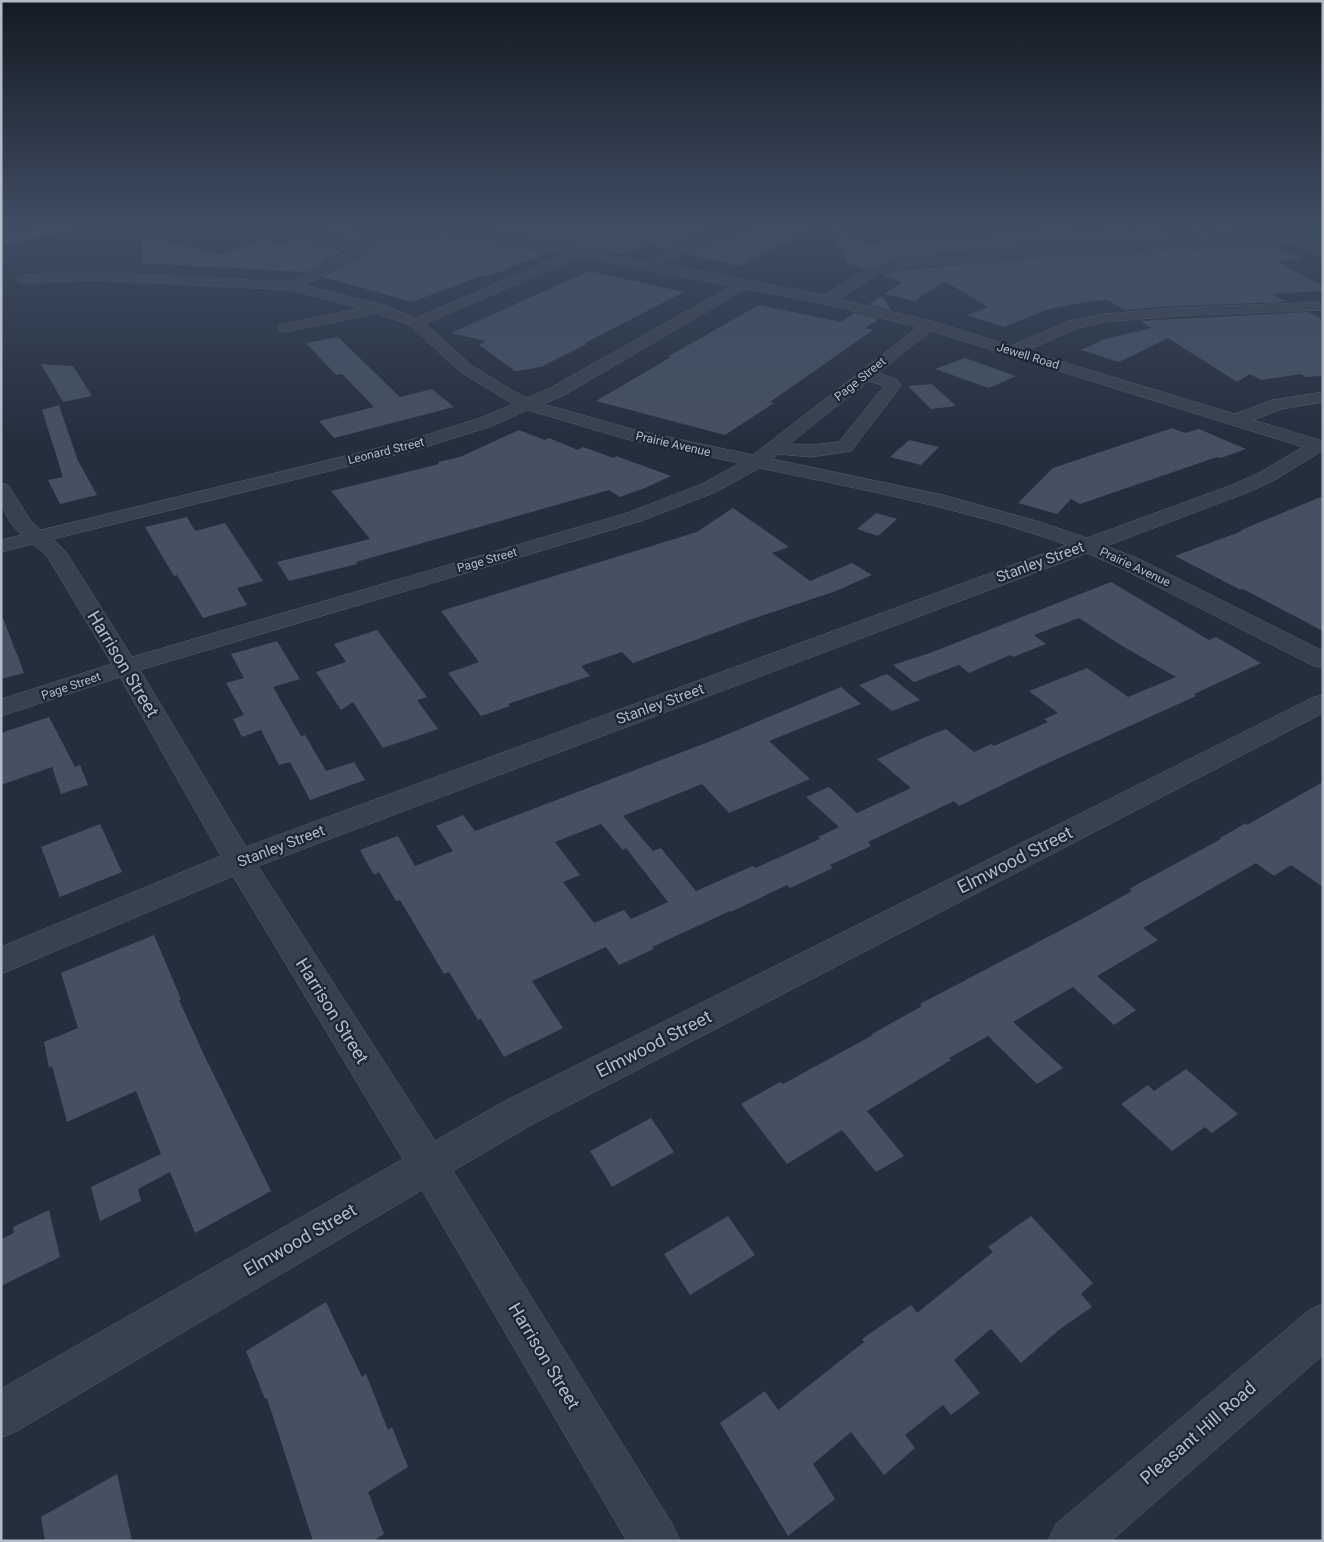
<svg xmlns="http://www.w3.org/2000/svg" width="1324" height="1542" font-family="Roboto,sans-serif">
  <style>
    .building { fill: #455162; fill-rule: evenodd }
    .lines { fill: none; stroke-linecap: round; stroke-linejoin: round }
    .minor-casing { stroke: #565f6c; stroke-width: 1 }
    .major-casing { stroke: #414a57; stroke-width: 1 }
    .minor { fill: #38414e; fill-rule: evenodd }
    .major { fill: #56606e; fill-rule: evenodd }
    .labels { text-anchor: middle; stroke-width: 4.5; stroke-linejoin: round; paint-order: stroke }
    .far-street-label { font-size: 12px; fill: #b4bcc9; stroke: #1d2633 }
    .street-label { font-size: 15px; fill: #b4bcc9; stroke: #1d2633 }
    .near-street-label { font-size: 18px; fill: #b4bcc9; stroke: #1d2633 }
  </style>
  <rect width="100%" height="100%" fill="#242f3e"/>
  <path class="building" d="M333,225H344L370,230L356,242L312,232Z
    M466,225H726L697,234L667,249L649,245L620,255L576,247L575,244L571,246Z
    M752,225H822L739,266L686,254L707,244L749,230Z
    M828,225H835L868,243L915,237L922,242L999,234L996,232L1056,225H1068L1074,228L1123,226L1128,228L1157,225L1167,229L1198,226L1204,229L1228,225L1254,236L1056,243L895,259L864,269L847,263Z
    M439,232L550,253L488,276L483,275L412,302L323,277L367,254L386,234L398,236L407,233L438,241Z
    M143,235L219,255L264,240L278,244L292,239L344,251L306,272L141,263Z
    M1276,246L1303,259L1276,261L1323,286V291L1272,294L1287,302L1174,306L1124,310L1108,300L1085,302L1046,310L1004,327L967,315L988,307L944,281L915,301L884,294L903,282L882,275L896,271L1056,255Z
    M589,271L684,292L585,343L587,344L541,367L530,369L515,371L479,345L486,341L451,333Z
    M882,296L891,310L869,304Z
    M759,305L841,322L855,313L879,319L865,328L873,330L770,402L774,403L725,435L596,401L671,357L669,356Z
    M1308,312L1323,320V376L1305,377L1301,374L1261,380L1250,374L1237,382L1168,338L1119,362L1081,350L1105,339L1152,328L1140,321Z
    M338,337L400,397L432,389L454,407L334,438L319,421L374,407L342,374L336,375L306,343Z
    M965,358L1016,376L989,388L935,369Z
    M41,364L73,366L92,396L63,402Z
    M932,384L956,406L931,409L908,386Z
    M59,405L78,461L97,495L60,504L48,480L63,477L42,410Z
    M1172,428L1185,433L1199,429L1246,449L1221,458L1217,457L1080,504L1071,499L1057,514L1018,503L1053,468Z
    M519,430L545,440L549,438L578,450L583,447L614,458L616,456L671,476L645,488L620,497L609,490L356,562L357,564L289,581L277,562L370,539L331,491L439,464L438,462L460,457Z
    M909,440L939,447L921,465L890,457Z
    M1323,496V631L1243,589L1241,590L1175,556L1242,531L1241,530Z
    M733,508L789,547L772,553L810,581L852,563L872,575L836,591L752,619L633,663L622,652L581,666L590,676L508,704L510,706L481,716L448,673L479,662L441,611L697,532Z
    M876,513L897,519L878,536L857,529Z
    M187,517L195,531L225,523L263,581L237,588L247,605L203,618L177,575L174,576L145,527Z
    M1111,582L1209,640L1216,637L1261,663L1194,694L1196,696L1037,768L959,806L954,801L868,842L871,846L830,865L833,868L790,888L787,885L731,912L730,911L652,947L654,949L619,965L606,947L532,981L563,1028L504,1057L481,1019L478,1020L449,972L444,974L400,900L396,901L379,872L374,875L360,850L398,836L415,866L453,851L436,826L463,815L475,831L711,741L841,687L861,704L769,741L810,779L729,813L702,784L623,816L653,851L661,848L696,891L753,866L755,868L820,839L818,837L839,827L806,797L829,787L857,813L911,788L877,759L923,738L946,729L974,752L991,744L994,746L1048,722L1044,719L1058,713L1029,691L1087,668L1128,697L1176,677L1119,644L1079,618L1034,635L1046,644L1013,657L1010,655L969,673L959,665L914,682L893,665L930,653ZM601,824L623,850L626,848L668,902L631,919L624,910L594,923L563,882L580,875L555,842Z
    M1,618H3L24,673L1,679Z
    M377,630L427,697L417,700L438,729L383,748L353,702L341,710L316,672L346,662L334,644Z
    M277,641L300,679L273,687L301,736L305,735L326,771L354,762L365,780L310,800L290,762L279,765L261,730L242,737L233,719L244,715L226,683L244,678L231,654Z
    M887,674L920,700L892,711L859,685Z
    M49,717L75,767L80,765L88,785L61,794L52,767L1,785V733Z
    M1323,782V887L1291,865L1274,876L1256,863L1143,928L1158,940L1097,976L1136,1010L1114,1025L1073,987L1013,1022L1063,1068L1037,1084L988,1036L949,1058L951,1060L867,1111L904,1156L876,1172L842,1130L787,1164L741,1104L780,1082L783,1084L873,1035L872,1034L922,1006L920,1004L1082,919L1132,891L1129,889L1221,839L1220,838L1246,823L1247,825Z
    M100,824L122,872L60,897L41,847Z
    M154,935L181,999L179,1000L205,1057L271,1191L195,1233L170,1172L138,1189L141,1201L100,1221L91,1187L161,1154L136,1091L67,1122L52,1066L49,1068L44,1042L78,1028L61,973Z
    M1186,1069L1238,1114L1212,1133L1205,1127L1172,1151L1121,1104L1148,1085L1154,1091Z
    M651,1118L674,1152L612,1187L590,1151Z
    M49,1210L60,1257L1,1286V1239L14,1233L13,1227Z
    M728,1216L755,1255L690,1295L664,1254Z
    M1031,1216L1093,1283L1081,1294L1092,1307L1060,1329L1021,1363L991,1329L954,1360L980,1393L951,1415L943,1405L905,1435L915,1448L884,1475L851,1432L813,1464L835,1499L788,1536L720,1423L765,1391L778,1410L864,1342L862,1339L911,1305L917,1313L993,1252L988,1247Z
    M326,1302L362,1377L366,1374L388,1430L392,1427L408,1467L368,1492L384,1534L373,1541H313L267,1398L265,1399L246,1351Z
    M117,1474L132,1541H45L41,1517Z"/>
  <g class="lines">
    <defs>
      <path id="minor" d="M6,225L22,235L24,238L22,241H14L4,233L1,234V226Z
        M263,225H270L357,244L379,225H392L366,252L304,285L383,305L416,318L565,254L435,229L429,225H455L646,262L698,236L732,225H750L748,228L706,242L661,264L824,295L869,268L895,261L1056,245L1277,237L1272,233L1278,229L1323,248V257L1292,244L1056,253L896,269L879,274L838,299L935,322L1011,346L1069,321L1105,314L1174,308L1323,302V310L1174,316L1105,322L1078,328L1026,351L1235,414L1272,400L1323,392V402L1282,409L1253,420L1323,441V452H1320L1273,481L1246,493L1106,546L1139,559L1323,651V668L1314,666L1123,569L1087,553L258,866L435,1141L505,1101L1314,697L1323,695V713L531,1125L453,1171L672,1524L680,1541H627L422,1190L17,1431L1,1438V1389L403,1159L233,876L1,974V947L221,856L120,677L1,716V699L112,664L47,556L33,544L1,552V540L22,535C4,519 1,506 1,483L8,485L31,521L41,530L407,441L480,418L513,404L459,371L411,326L377,313L285,332L280,331L278,328L280,325L360,308L291,290L94,280L22,283L15,279L22,275L94,272L289,282L325,265L349,250L263,231L261,228ZM580,257L731,286L552,387L527,398L508,388L471,365L426,324ZM746,289L826,304L918,327L753,455L635,430L543,404L564,395ZM931,331L1303,447L1259,473L1232,485L1087,538L1040,522L943,495L772,459L778,454L811,457L851,451L901,386L897,380L879,373ZM869,381L884,386L839,442L811,445L790,444ZM528,410L626,439L740,463L702,484L627,513L132,657L66,552L53,539L419,449L492,426ZM760,468C864,490 967,509 1067,545L246,847L140,670L641,521L716,492Z
        M1323,1304V1355L1111,1541H1048L1056,1524L1308,1311Z"/>
      <path id="major" d="M57,225H80L74,229L1,245V237Z"/>
    </defs>
    <use href="#minor" class="minor-casing"/>
    <use href="#major" class="major-casing"/>
    <use href="#minor" class="minor"/>
    <use href="#major" class="major"/>
  </g>
  <linearGradient id="sky" x2="0" y2="1"><stop stop-color="#141a22"/><stop offset="0.51" stop-color="#3f4d63"/><stop offset="1" stop-color="#3f4d63" stop-opacity="0"/></linearGradient>
  <rect width="1324" height="441" fill="url(#sky)"/>
  <g class="labels">
    <g class="far-street-label">
      <text transform="translate(1028 356) rotate(17)" y="4">Jewell Road</text>
      <text transform="translate(860 379) rotate(-39)" y="4">Page Street</text>
      <text transform="translate(673 444) rotate(13)" y="4">Prairie Avenue</text>
      <text transform="translate(386 451) rotate(-14)" y="4">Leonard Street</text>
      <text transform="translate(487 560) rotate(-16)" y="4">Page Street</text>
      <text transform="translate(1135 567) rotate(25)" y="4">Prairie Avenue</text>
      <text transform="translate(71 686) rotate(-19)" y="4">Page Street</text>
    </g>
    <g class="street-label">
      <text transform="translate(1040 562) rotate(-20)" y="5">Stanley Street</text>
      <text transform="translate(660 704) rotate(-20)" y="5">Stanley Street</text>
      <text transform="translate(281 846) rotate(-21)" y="5">Stanley Street</text>
    </g>
    <g class="near-street-label">
      <text transform="translate(123 664) rotate(59)" y="6">Harrison Street</text>
      <text transform="translate(1015 860) rotate(-27)" y="6">Elmwood Street</text>
      <text transform="translate(332 1011) rotate(58)" y="6">Harrison Street</text>
      <text transform="translate(654 1044) rotate(-27)" y="6">Elmwood Street</text>
      <text transform="translate(300 1240) rotate(-30)" y="6">Elmwood Street</text>
      <text transform="translate(544 1356) rotate(59)" y="6">Harrison Street</text>
      <text transform="translate(1198 1433) rotate(-41)" y="6">Pleasant Hill Road</text>
    </g>
  </g>
  <rect width="1324" height="1542" fill="none" stroke="#b4bcc9" stroke-width="5"/>
</svg>
